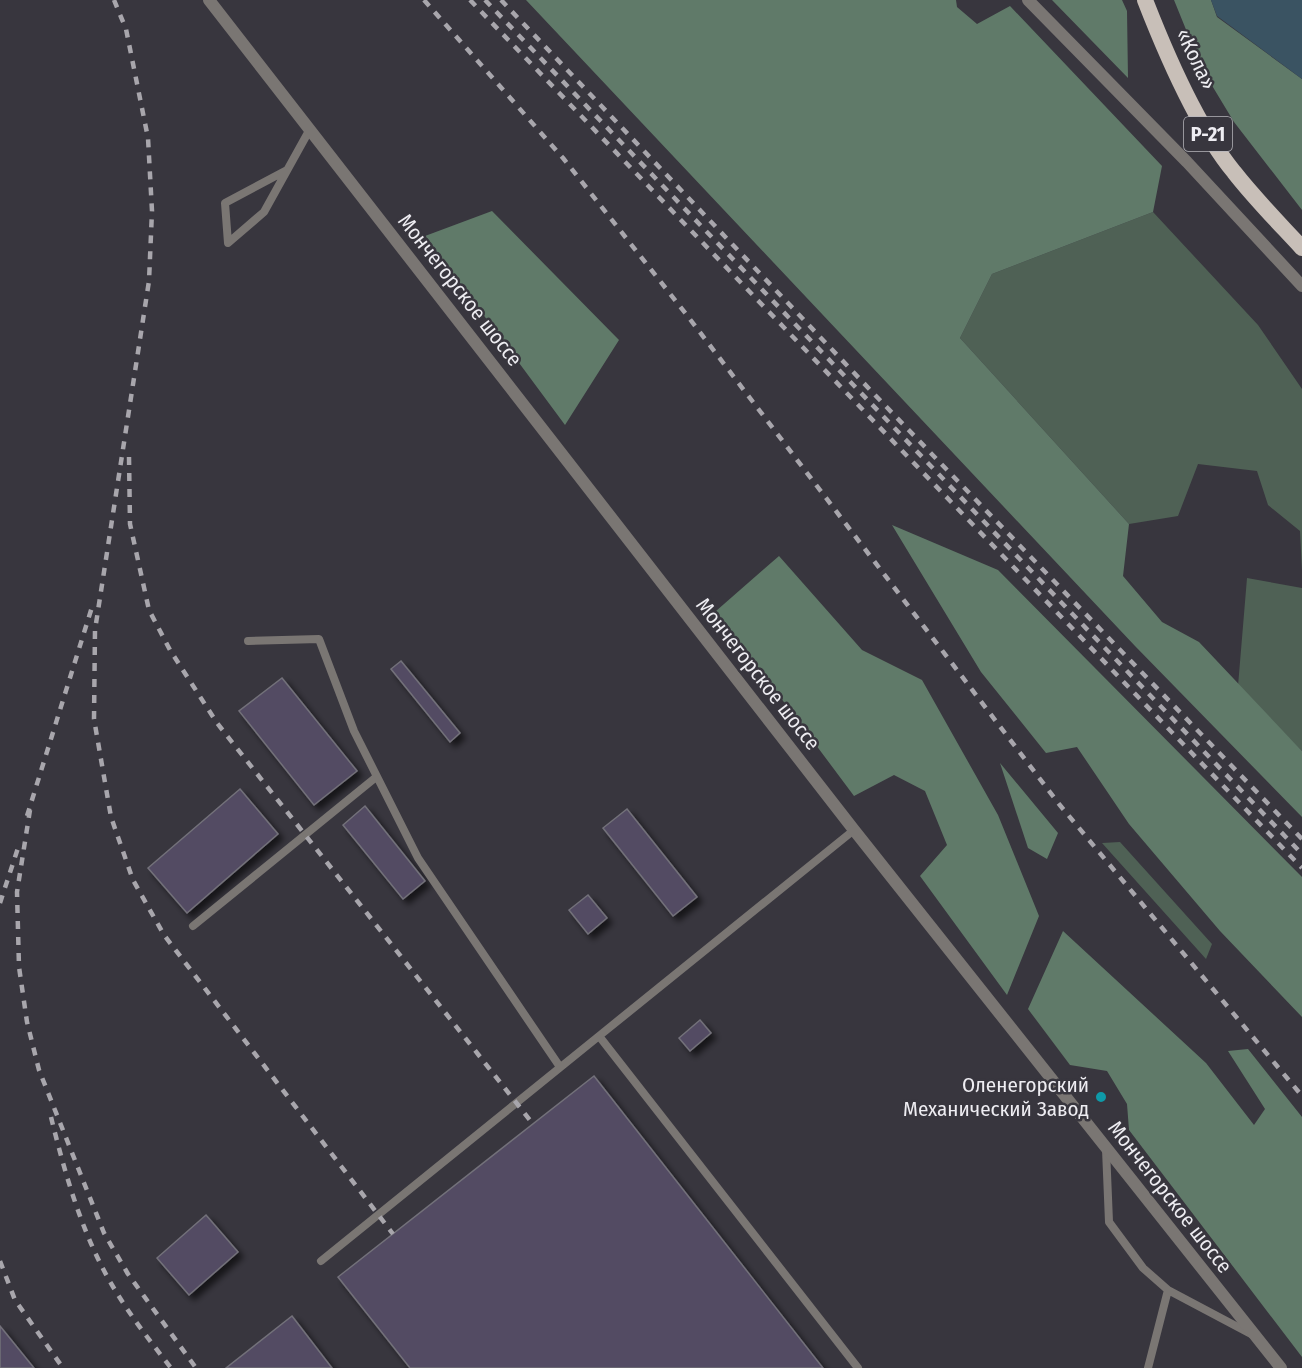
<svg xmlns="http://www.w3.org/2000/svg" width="1302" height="1368" font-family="'Fira Sans Condensed',sans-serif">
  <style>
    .green { fill: #4f6155 }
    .forest { fill: #607a69 }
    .water { fill: #3a5362 }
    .building { fill: #524b63; stroke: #73717a; stroke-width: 1.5; filter: url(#shadow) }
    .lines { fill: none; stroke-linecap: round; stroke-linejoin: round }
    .service { stroke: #7a7673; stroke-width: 8 }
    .tertiary { stroke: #7a7673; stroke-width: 12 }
    .trunk { stroke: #c8bfb8; stroke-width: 16 }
    .rail { stroke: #a8a6ac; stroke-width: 4.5; stroke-dasharray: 8 8; stroke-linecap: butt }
    .culture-dot { fill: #0f9aa8; stroke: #38363e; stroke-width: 2 }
    .labels { text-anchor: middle; stroke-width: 5; stroke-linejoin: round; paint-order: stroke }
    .shield { fill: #38363e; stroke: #b7b6bc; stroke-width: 1.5 }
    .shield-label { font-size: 20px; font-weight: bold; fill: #eeedf2 }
    .street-label { font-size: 21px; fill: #eeedf2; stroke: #38363e }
    .poi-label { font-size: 21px; fill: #eeedf2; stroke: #38363e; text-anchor: end }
  </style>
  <defs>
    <filter id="shadow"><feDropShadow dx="5" dy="5" stdDeviation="3" flood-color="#0009"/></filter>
  </defs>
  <rect width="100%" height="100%" fill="#38363e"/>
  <path class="green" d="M1153,212L1258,325L1302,389V571L1300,531L1268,505L1257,471L1198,464L1178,516L1129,524L960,338L992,274Z
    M1247,578L1302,588V751L1238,686Z
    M1120,842L1212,944L1206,959L1102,843Z"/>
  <path class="forest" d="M526,0H956L957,7L977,24L1010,6L1162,166L1153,212L992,274L960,338L1129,524L1123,576L1162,622L1199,642L1302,751V817L1135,646Z
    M1052,0H1122L1127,11L1128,78Z
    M1174,0H1211L1217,17L1302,79V210L1234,122L1202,69Z
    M492,211L619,340L565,425L425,236Z
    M892,525L998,570L1302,877V1017L1220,931L1129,824L1077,747L1046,753L981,672Z
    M779,556L862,650L922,680L998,815L1039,916L1007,995L920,876L947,845L925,791L894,775L854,796L716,611Z
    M1000,763L1058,833L1047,859L1028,848Z
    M1063,931L1206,1063L1254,1125L1265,1109L1228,1051L1248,1049L1302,1117V1357L1129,1130L1127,1104L1107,1071L1070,1065L1028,1009Z"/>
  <path class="water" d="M1211,0H1302V79L1217,16Z"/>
  <path class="building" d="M401,661L460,733L450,742L391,669Z
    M282,678L357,771L314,805L239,711Z
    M240,789L278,834L187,913L148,868Z
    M365,806L425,881L403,899L343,825Z
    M627,809L697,897L673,916L603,828Z
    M588,895L607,918L588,934L569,910Z
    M700,1020L711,1033L690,1051L679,1038Z
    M594,1076L823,1368H410L338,1277Z
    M206,1215L238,1252L189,1295L157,1258Z
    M292,1316L332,1368H226Z
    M0,1326L34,1368H0Z"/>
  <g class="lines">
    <path class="service" d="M287,170L225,203L228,243L264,212L310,129
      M248,641L319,639L354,731L418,858L560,1067
      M854,830L599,1036L858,1368
      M193,926L375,778
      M1106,1149L1109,1222L1143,1268L1168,1290L1251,1334
      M321,1261L599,1036
      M1148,1368L1168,1290"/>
    <path class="tertiary" d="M209,0L854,830L1281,1368
      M1028,0L1187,162L1302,286"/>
    <path class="trunk" d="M1145,0C1166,54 1197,127 1234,172C1255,199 1279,223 1302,248"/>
    <path class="rail" d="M114,0L126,29L148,138L152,211L149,281L95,630L94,719L111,817L133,880L164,935L393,1234
      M424,0L563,158L686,314L1059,804L1302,1096
      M470,0L1302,868
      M485,0L1302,854
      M501,0L875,395L1302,839
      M129,457L130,524L149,610L170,650L217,723L533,1124
      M30,810L17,892L19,967L27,1022L39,1070L104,1233L128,1274L196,1368
      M27,816L92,607
      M0,903L18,848
      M51,1117C65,1174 82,1234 112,1285C129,1314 150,1341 171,1368
      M0,1261L15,1300L63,1368"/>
  </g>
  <circle class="culture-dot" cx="1101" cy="1097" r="6"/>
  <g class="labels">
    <rect class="shield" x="1184" y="117" width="48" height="34" rx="4.5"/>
    <g class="shield-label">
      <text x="1208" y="141">Р-21</text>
    </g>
    <g class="street-label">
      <text transform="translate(1196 59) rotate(64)" y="7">«Кола»</text>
      <text transform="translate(460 290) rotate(52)" y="7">Мончегорское шоссе</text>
      <text transform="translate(758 674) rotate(52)" y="7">Мончегорское шоссе</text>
      <text transform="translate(1170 1197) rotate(52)" y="7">Мончегорское шоссе</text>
    </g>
    <g class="poi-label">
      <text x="1089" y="1092">Оленегорский<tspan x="1089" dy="24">Механический Завод</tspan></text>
    </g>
  </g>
</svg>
